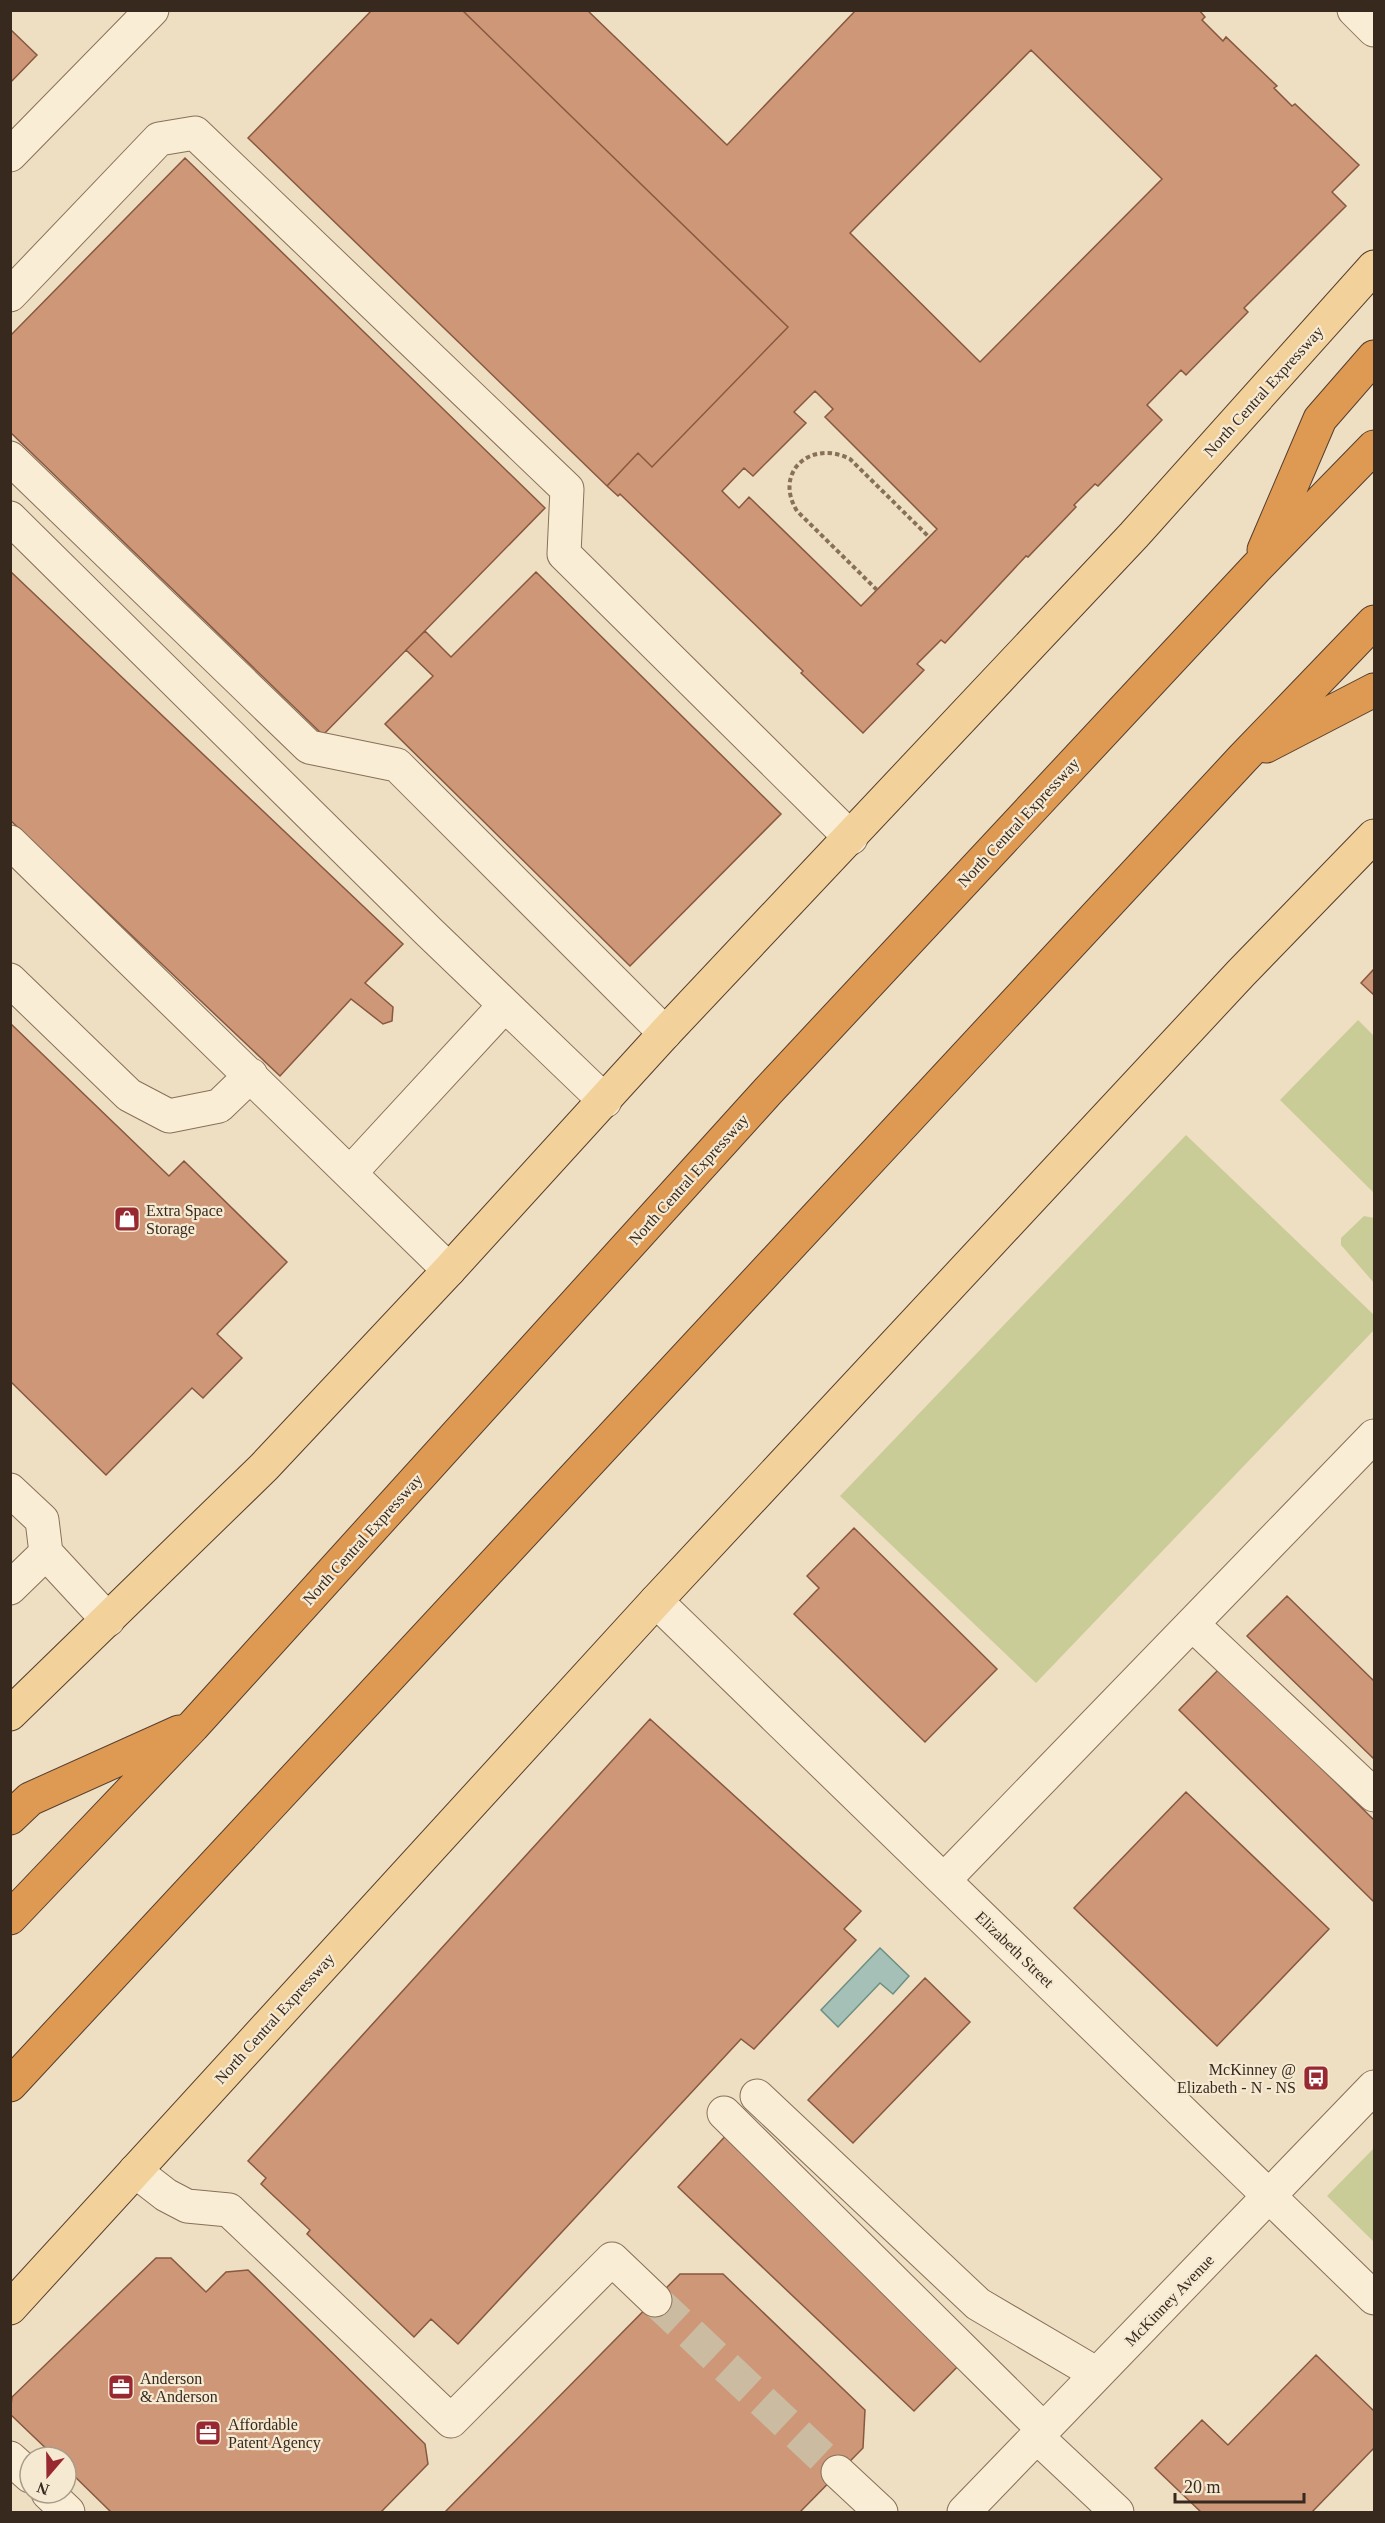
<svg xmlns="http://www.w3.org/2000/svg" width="1385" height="2523" font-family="'Times New Roman',serif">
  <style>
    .green { fill: #c9cc96 }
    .water { fill: #a5c1b7; stroke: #6c8f84; stroke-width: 1.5 }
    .building { fill: #cd9778; stroke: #88583f; stroke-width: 1.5; fill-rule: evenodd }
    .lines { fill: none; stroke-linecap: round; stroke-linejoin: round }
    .minor-tunnel { stroke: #cabba1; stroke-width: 33; stroke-dasharray: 33 16; stroke-linecap: butt }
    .minor-casing { stroke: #887059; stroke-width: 35 }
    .major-casing { stroke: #563e2e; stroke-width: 35 }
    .highway-casing { stroke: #563e2e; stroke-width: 35 }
    .path { stroke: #887059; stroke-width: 4; stroke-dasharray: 4.5 3; stroke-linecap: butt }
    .minor { stroke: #f9edd6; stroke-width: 33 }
    .major { stroke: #f2d29a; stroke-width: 33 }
    .highway { stroke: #de9952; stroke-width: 33 }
    .labels { text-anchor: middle; stroke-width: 4.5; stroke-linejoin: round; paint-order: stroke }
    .street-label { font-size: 16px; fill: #38291e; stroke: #f6e9d2 }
    .poi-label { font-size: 16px; fill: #38291e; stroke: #f6e9d2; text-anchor: start }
  </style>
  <rect width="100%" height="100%" fill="#eedfc2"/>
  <path class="green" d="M1358,1020L1374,1036V1193L1280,1100Z
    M1186,1135L1374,1315V1330L1036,1683L840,1496Z
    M1364,1216L1374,1218V1283L1341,1245V1238Z
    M1374,2148V2242L1327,2196Z"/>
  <path class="water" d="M880,1948L909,1976L893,1994L880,1983L838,2027L821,2010Z"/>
  <path class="building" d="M372,10H462L788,327L652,467L638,453L607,486L248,138Z
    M462,10H587L727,145L856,10H1199L1205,17L1202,20L1223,41L1226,37L1277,86L1274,88L1292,106L1295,104L1359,165L1332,192L1346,206L1244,308L1248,312L1186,375L1181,370L1147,405L1162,420L1098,486L1095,484L1074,505L1076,507L1028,557L1026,556L945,643L941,640L917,664L924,670L863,733L801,673L803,671L620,494L618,496L607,486L638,453L652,467L788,327ZM1031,50L1162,179L980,362L850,233ZM815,391L833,409L825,417L937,529L861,606L749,497L739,508L722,491L744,468L753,476L806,423L794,412Z
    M10,29L37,55L10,83Z
    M185,158L545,508L323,735L10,432V336Z
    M10,571L403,944L365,983L393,1007L392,1021L383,1024L351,999L280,1076L10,820Z
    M536,572L781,814L630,966L385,724L433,676L406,650L425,631L451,657Z
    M1374,969V995L1361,983Z
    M10,1023L169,1176L184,1161L287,1262L217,1334L242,1358L203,1398L192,1388L106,1475L10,1381Z
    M854,1528L997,1669L925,1742L794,1614L819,1588L807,1576Z
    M1287,1596L1374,1681V1759L1247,1636Z
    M1220,1668L1374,1820V1902L1179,1710Z
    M650,1719L861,1911L844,1929L856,1940L754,2049L741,2039L458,2344L431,2319L414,2337L307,2234L310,2230L261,2184L266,2178L248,2161Z
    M1186,1792L1329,1929L1217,2046L1074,1908Z
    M925,1978L970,2022L853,2143L808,2100Z
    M731,2130L965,2359L914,2411L678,2187Z
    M156,2258H171L206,2292L226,2272L248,2270L425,2444L428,2464L381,2512H111L66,2468V2457H55L10,2414L12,2397Z
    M680,2274H723L865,2410L863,2448L800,2512H445Z
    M1316,2355L1374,2411V2448L1312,2512H1201L1155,2468L1202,2420L1228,2445Z"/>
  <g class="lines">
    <path class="minor-tunnel" d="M655,2300L838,2472"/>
    <defs>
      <path id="minor" d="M1354,10L1374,30
        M10,155L152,10
        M10,295L159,139L195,133L567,489L564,554L851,838
        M10,458L309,747L397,765L665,1033
        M10,518L428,931L605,1101
        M10,842L449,1270
        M10,980L129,1095L169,1116L219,1106L251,1075
        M351,1172L505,1005
        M10,1490L42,1520L46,1553
        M10,1588L46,1553L108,1620
        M656,1601L1374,2298
        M1192,1624L1374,1795
        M944,1880L1374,1436
        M757,2096L978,2304L1097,2374
        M724,2113L1044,2430
        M135,2171L166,2195L187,2206L229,2210L451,2421L612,2259L655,2300
        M1037,2437L1117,2512
        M10,2458L30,2476
        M838,2472L881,2512
        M48,2493L68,2512
        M964,2512L1374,2087"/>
      <path id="major" d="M10,1714L264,1467L449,1270L665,1033L1134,535L1374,267
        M10,2308L656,1601L1241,973L1374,836"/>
      <path id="highway" d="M1264,550L1320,419L1374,357
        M1266,746L1374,690
        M10,1818L30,1799L179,1732
        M10,1918L193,1726L768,1091L1256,568L1374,447
        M10,2085L1243,758L1374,622"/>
    </defs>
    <use href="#minor" class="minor-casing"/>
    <use href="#major" class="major-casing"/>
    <use href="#highway" class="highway-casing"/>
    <path class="path" d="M877,590L797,511C773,472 811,439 850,459L929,537"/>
    <use href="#minor" class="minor"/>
    <use href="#major" class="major"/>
    <use href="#highway" class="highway"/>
  </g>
  <defs>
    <symbol id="shop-square" viewBox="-11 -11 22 22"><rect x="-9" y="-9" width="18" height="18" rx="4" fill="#982930" stroke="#f6e9d2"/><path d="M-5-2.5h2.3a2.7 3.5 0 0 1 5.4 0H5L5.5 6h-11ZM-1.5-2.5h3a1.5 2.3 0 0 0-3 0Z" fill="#fff"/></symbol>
    <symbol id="bus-square" viewBox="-11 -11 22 22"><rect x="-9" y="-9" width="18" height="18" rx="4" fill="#982930" stroke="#f6e9d2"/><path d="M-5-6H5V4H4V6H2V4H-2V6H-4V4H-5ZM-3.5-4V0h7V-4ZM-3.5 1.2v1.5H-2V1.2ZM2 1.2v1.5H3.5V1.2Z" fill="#fff"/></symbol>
    <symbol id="office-square" viewBox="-11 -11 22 22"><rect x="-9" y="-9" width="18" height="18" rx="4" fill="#982930" stroke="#f6e9d2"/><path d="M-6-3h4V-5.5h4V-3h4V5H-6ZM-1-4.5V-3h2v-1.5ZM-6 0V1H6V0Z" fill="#fff"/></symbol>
  </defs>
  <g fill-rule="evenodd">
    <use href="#shop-square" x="112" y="1204" width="30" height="30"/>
    <use href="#bus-square" x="1301" y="2063" width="30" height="30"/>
    <use href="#office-square" x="106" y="2372" width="30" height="30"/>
    <use href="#office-square" x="193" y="2418" width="30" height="30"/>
  </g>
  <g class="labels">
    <g class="street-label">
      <text transform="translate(1263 391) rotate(-48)" y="6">North Central Expressway</text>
      <text transform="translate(1018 822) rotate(-47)" y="6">North Central Expressway</text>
      <text transform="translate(688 1179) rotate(-48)" y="6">North Central Expressway</text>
      <text transform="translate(362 1539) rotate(-48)" y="6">North Central Expressway</text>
      <text transform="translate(1015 1949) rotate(44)" y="6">Elizabeth Street</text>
      <text transform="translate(274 2018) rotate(-48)" y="6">North Central Expressway</text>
      <text transform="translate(1169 2300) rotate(-46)" y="6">McKinney Avenue</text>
    </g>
    <g class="poi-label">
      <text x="146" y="1216">Extra Space<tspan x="146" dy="18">Storage</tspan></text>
      <text x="1296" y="2075" text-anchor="end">McKinney @<tspan x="1296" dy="18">Elizabeth - N - NS</tspan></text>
      <text x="140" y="2384">Anderson<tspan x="140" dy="18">&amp; Anderson</tspan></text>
      <text x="228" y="2430">Affordable<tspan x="228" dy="18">Patent Agency</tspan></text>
    </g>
  </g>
  <rect width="1385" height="2523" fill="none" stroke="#38291e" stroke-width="24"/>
  <g transform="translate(48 2475) rotate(200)"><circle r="28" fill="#f6e9d2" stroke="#aa9c8a" stroke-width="1.5"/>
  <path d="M0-4.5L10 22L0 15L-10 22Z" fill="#982930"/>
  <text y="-9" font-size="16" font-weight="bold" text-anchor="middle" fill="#38291e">N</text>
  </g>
  <path d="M1175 2493v9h129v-9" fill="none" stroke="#38291e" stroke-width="3"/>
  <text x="1184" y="2493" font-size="18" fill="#38291e" stroke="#f6e9d2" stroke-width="4.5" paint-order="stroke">20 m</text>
</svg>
